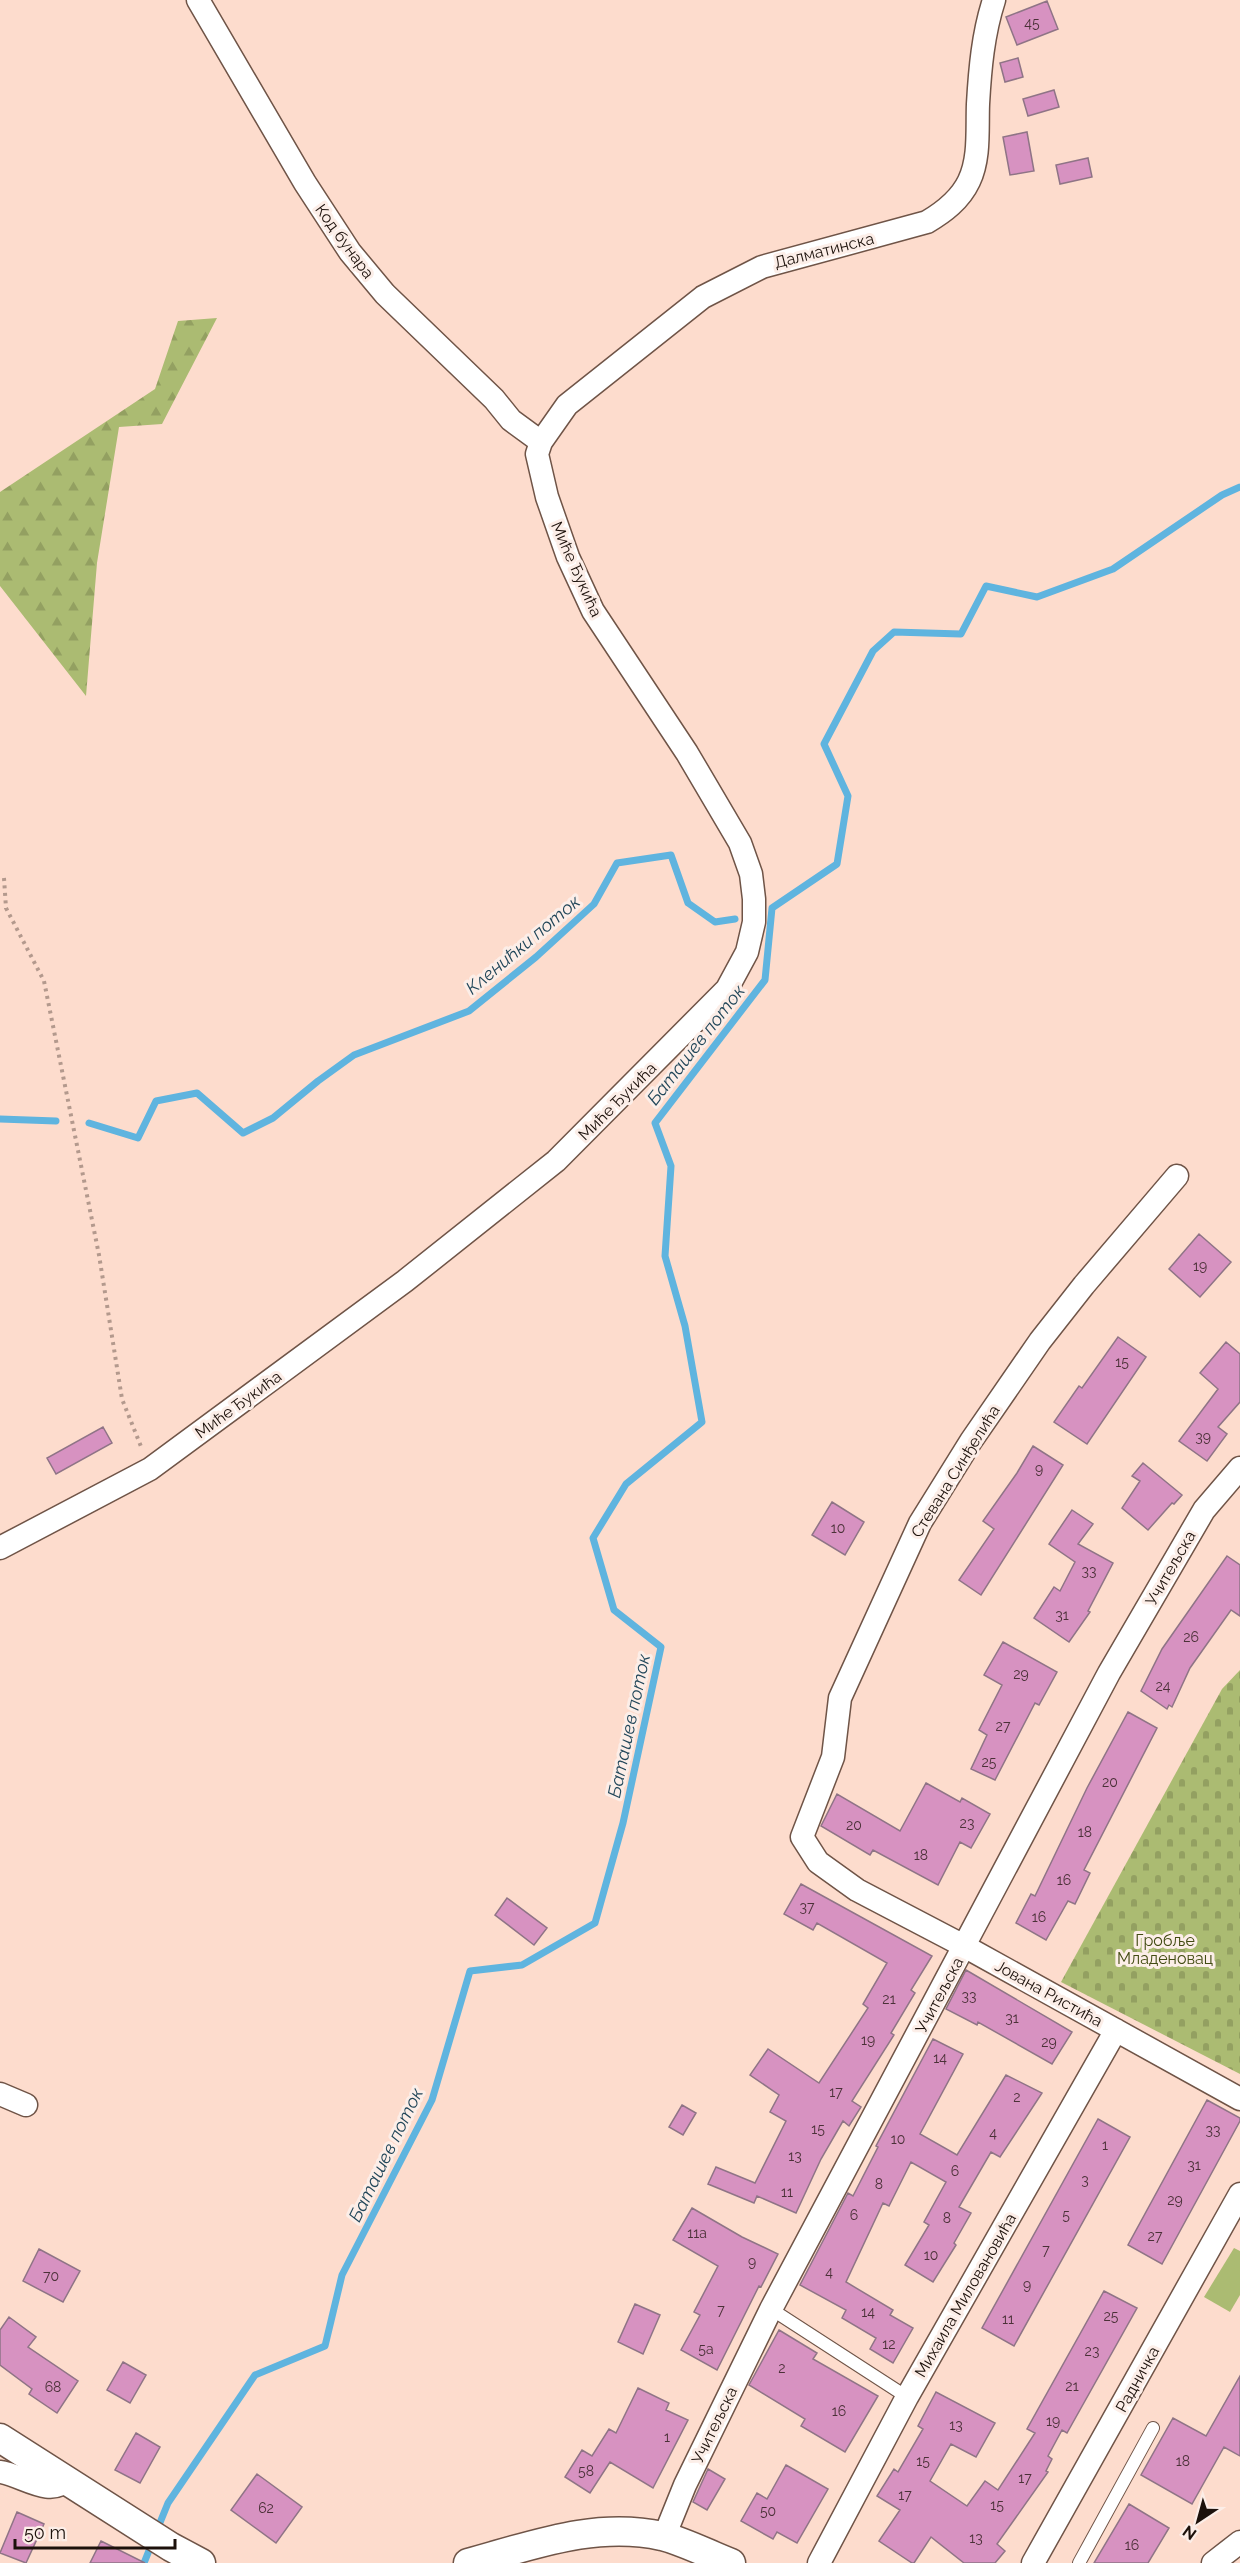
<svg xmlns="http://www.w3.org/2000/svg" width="1240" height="2563" font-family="Raleway,sans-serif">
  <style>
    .forest { fill: url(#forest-firs) }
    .cemetery { fill: url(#cemetery-stones) }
    .park { fill: #abbb72 }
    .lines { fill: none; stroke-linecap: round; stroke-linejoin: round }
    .stream { stroke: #5fb4df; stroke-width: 7 }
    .building { fill: #d792c1; stroke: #8f7486; stroke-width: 1.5 }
    .service-casing { stroke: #6f5447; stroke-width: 14 }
    .minor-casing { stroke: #6f5447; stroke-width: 25 }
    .tertiary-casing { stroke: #6f5447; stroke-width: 31 }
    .path { stroke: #b3998d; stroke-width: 4; stroke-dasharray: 3 4.5; stroke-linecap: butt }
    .service { stroke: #fff; stroke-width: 12 }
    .minor { stroke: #fff; stroke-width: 22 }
    .tertiary { stroke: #fff; stroke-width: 28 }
    .labels { text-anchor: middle; stroke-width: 6; stroke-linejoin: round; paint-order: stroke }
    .number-label { font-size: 14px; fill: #4b3138 }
    .street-label { font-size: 16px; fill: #1c110b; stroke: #fceee8 }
    .park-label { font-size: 16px; fill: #424b12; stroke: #fceee8 }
    .water-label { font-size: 18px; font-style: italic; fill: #214659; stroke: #fceee8 }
  </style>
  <defs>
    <pattern id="forest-firs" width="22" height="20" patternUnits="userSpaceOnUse" patternTransform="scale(1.5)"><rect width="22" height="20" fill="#abbb72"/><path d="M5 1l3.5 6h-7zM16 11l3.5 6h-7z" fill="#93a061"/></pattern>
    <pattern id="cemetery-stones" width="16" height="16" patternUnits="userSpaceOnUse" patternTransform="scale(1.5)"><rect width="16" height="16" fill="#abbb72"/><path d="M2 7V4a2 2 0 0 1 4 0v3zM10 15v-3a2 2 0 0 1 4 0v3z" fill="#93a061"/></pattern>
  </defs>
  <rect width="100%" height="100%" fill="#fddccd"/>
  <path class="forest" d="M217,318L162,424L119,427L97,563L86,696L0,586V492L155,389L178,321Z"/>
  <path class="cemetery" d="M1240,1670V2074L1061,1982L1222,1689Z"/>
  <path class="park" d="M1234,2248L1240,2251V2295L1230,2312L1204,2297Z"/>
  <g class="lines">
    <path class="stream" d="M0,1119L56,1121
      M89,1123L138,1138L156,1101L197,1093L243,1133L273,1118L318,1081L354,1055L469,1011L536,957L594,904L617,863L671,855L688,903L715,922L735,919
      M157,2530L168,2503L255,2375L325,2346L342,2275L432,2100L470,1971L522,1965L595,1923L623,1823L661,1647L614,1610L593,1538L626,1484L702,1422L685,1326L665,1256L671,1166L655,1123L765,980L772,908L837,864L848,796L824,744L873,651L894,632L961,634L986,586L1037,597L1113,569L1222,495L1240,487
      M144,2563L152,2543"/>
  </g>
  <path class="building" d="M1047,1L1058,29L1017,45L1006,17Z
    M1018,58L1023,77L1005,82L1000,63Z
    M1054,90L1059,107L1028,116L1023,99Z
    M1027,132L1034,171L1010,175L1003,137Z
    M1088,158L1092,177L1060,184L1056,165Z
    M1199,1234L1231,1262L1200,1297L1169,1269Z
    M1118,1337L1146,1357L1087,1444L1054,1422L1079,1386L1082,1388Z
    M1226,1342L1240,1354V1402L1218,1427L1227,1434L1207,1461L1179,1441L1218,1389L1200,1373Z
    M103,1427L112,1443L56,1474L47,1458Z
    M1033,1446L1063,1465L981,1595L959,1580L994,1529L983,1521L1017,1473Z
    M1143,1463L1182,1495L1174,1504L1172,1503L1148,1530L1122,1508L1140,1481L1132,1476Z
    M832,1502L864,1522L845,1555L812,1535Z
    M1072,1510L1093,1524L1078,1544L1113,1563L1088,1611L1090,1612L1069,1642L1034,1618L1054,1587L1060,1591L1075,1562L1049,1544Z
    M1227,1556L1240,1565V1616L1231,1610L1190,1668L1172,1707L1169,1705L1167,1709L1141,1691L1162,1649Z
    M1003,1642L1057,1672L1039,1705L1035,1703L995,1780L971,1769L987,1735L979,1730L1002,1685L984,1675Z
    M1128,1712L1157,1728L1084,1870L1090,1873L1075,1904L1068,1901L1046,1940L1016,1923L1031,1894L1035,1896L1087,1788Z
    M926,1783L960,1802L962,1798L990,1814L971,1848L960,1842L938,1885L873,1850L870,1855L821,1826L837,1794L900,1831Z
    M801,1884L932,1956L911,1990L915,1993L891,2033L894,2035L852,2101L861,2107L849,2126L843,2121L821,2159L796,2213L757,2196L754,2203L708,2184L716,2167L755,2183L786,2121L770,2112L779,2095L750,2075L768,2049L819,2083L868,2008L863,2004L887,1963L817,1923L813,1930L784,1914Z
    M507,1898L547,1928L534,1945L495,1915Z
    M966,1970L1072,2032L1052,2064L978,2022L977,2025L946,2009Z
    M933,2039L963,2054L920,2134L957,2155L1006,2075L1042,2093L1000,2157L991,2152L959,2207L971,2213L954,2243L956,2245L933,2282L905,2265L929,2225L924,2222L946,2182L911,2162L889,2206L883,2203L846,2282L893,2310L890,2315L913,2328L893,2363L870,2349L876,2338L842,2318L846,2310L800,2285L848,2193L853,2196L878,2147L876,2146Z
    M1207,2100L1240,2118V2121L1162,2264L1128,2245Z
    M682,2105L696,2113L683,2135L669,2127Z
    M1098,2119L1130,2137L1014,2346L982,2328Z
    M692,2208L742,2237L778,2254L761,2287L759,2286L717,2370L681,2350L700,2315L694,2312L718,2266L673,2240Z
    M39,2249L80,2271L63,2302L23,2281Z
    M1104,2291L1137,2308L1067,2433L1062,2430L1048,2456L1052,2459L1046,2471L1048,2472L997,2544L1005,2551L995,2563H964L931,2537L914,2563H912L879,2541L900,2510L877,2496L894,2469L898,2472L923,2429L918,2426L936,2392L995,2423L976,2457L951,2444L930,2481L967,2506L985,2481L998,2490L1035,2433L1027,2429Z
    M635,2304L660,2315L643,2354L618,2342Z
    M9,2317L36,2337L28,2347L78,2381L57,2413L29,2394L32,2389L0,2365V2330Z
    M779,2330L817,2353L813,2359L878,2396L845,2452L801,2426L805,2419L749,2385Z
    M123,2362L146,2375L130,2403L107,2390Z
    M1240,2376V2456L1224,2447L1192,2504L1141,2475L1173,2418L1206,2436Z
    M638,2388L669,2403L666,2410L688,2420L653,2488L610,2462L590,2493L565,2477L582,2450L592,2456L609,2429L616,2433Z
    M136,2433L160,2447L140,2483L115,2470Z
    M786,2465L828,2489L797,2543L777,2532L773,2539L741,2521L757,2493L767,2499Z
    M708,2469L725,2479L707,2510L693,2502Z
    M257,2474L302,2507L276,2543L231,2510Z
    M1129,2504L1169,2528L1148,2563H1094Z
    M17,2512L44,2524L26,2563L0,2553Z
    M101,2541L145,2563H90Z"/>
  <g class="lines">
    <defs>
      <path id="service" d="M771,2309L907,2397
        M1079,2563L1153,2428"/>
      <path id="minor" d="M198,0L305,183L350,252L385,294L494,399L511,420L541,442
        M1177,1176L1084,1285L1040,1341L971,1441L920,1523L840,1698L833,1757L802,1837L818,1862L857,1890L964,1946L1240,2099
        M0,1548L150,1469L405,1281L556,1161L727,989L747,952L754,922V899L751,874L740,843L687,753L593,611L568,557L547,497L537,454L541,442L567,405L703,297L762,267L927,222C944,212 960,200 969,181C980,158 977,130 978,104C980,69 983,34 994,0
        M0,2094L26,2105
        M0,2472C20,2474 51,2499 67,2479
        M664,2537L685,2485L771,2309L1109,1673L1204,1510L1240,1468
        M819,2563L907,2397L1116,2030
        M1033,2563L1240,2194
        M1213,2563L1240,2542"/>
      <path id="tertiary" d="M0,2438L171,2547L201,2563
        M468,2563C531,2546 595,2521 662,2536C685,2542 708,2554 731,2563"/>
    </defs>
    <use href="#service" class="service-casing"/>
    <use href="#minor" class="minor-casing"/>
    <use href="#tertiary" class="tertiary-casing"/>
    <path class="path" d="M4,878L6,908L44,981L99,1255L122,1399L142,1449"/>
    <use href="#service" class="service"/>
    <use href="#minor" class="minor"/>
    <use href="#tertiary" class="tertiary"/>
  </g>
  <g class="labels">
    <g class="number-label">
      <text x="1032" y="28">45</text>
      <text x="1200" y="1271">19</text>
      <text x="1122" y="1367">15</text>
      <text x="1203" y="1442">39</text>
      <text x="1039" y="1474">9</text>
      <text x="838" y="1533">10</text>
      <text x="1089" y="1576">33</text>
      <text x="1062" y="1620">31</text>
      <text x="1191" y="1642">26</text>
      <text x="1021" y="1679">29</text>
      <text x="1163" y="1691">24</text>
      <text x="1003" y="1731">27</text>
      <text x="989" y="1767">25</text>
      <text x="1110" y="1787">20</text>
      <text x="967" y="1828">23</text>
      <text x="854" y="1830">20</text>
      <text x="1085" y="1837">18</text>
      <text x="921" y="1860">18</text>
      <text x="1064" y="1885">16</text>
      <text x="807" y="1912">37</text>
      <text x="1039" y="1922">16</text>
      <text x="969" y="2001">33</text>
      <text x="889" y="2004">21</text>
      <text x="1012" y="2023">31</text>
      <text x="868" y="2045">19</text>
      <text x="1049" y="2047">29</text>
      <text x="940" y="2063">14</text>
      <text x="836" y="2097">17</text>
      <text x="1017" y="2102">2</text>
      <text x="818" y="2134">15</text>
      <text x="1213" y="2135">33</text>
      <text x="993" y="2138">4</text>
      <text x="898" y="2144">10</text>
      <text x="1105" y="2150">1</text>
      <text x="795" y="2161">13</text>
      <text x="1194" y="2170">31</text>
      <text x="955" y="2176">6</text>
      <text x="1085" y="2185">3</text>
      <text x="879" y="2189">8</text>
      <text x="787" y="2197">11</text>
      <text x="1175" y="2205">29</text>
      <text x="854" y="2220">6</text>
      <text x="1066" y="2220">5</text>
      <text x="947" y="2223">8</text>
      <text x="697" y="2238">11a</text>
      <text x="1155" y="2241">27</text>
      <text x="1046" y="2255">7</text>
      <text x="931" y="2260">10</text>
      <text x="752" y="2267">9</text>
      <text x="829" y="2277">4</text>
      <text x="51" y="2281">70</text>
      <text x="1027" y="2290">9</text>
      <text x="721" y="2315">7</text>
      <text x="868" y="2317">14</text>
      <text x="1111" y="2321">25</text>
      <text x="1008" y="2324">11</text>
      <text x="889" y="2349">12</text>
      <text x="706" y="2354">5a</text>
      <text x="1092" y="2356">23</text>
      <text x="782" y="2373">2</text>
      <text x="1072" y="2391">21</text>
      <text x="53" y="2392">68</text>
      <text x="839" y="2416">16</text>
      <text x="1053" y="2426">19</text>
      <text x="956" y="2430">13</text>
      <text x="667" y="2442">1</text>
      <text x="923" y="2466">15</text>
      <text x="1183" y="2466">18</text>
      <text x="586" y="2476">58</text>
      <text x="1025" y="2483">17</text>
      <text x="905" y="2500">17</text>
      <text x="997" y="2510">15</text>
      <text x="266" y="2513">62</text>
      <text x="768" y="2516">50</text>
      <text x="976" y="2543">13</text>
      <text x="1132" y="2550">16</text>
    </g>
    <g class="street-label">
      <text transform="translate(345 241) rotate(54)" y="6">Код бунара</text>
      <text transform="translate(824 250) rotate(-14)" y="6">Далматинска</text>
      <text transform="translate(577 569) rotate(66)" y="6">Миће Ђукића</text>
      <text transform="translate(617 1101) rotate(-45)" y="6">Миће Ђукића</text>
      <text transform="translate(238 1404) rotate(-36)" y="6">Миће Ђукића</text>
      <text transform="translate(955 1471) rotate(-58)" y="6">Стевана Синђелића</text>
      <text transform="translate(1170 1568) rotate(-60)" y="6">Учитељска</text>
      <text transform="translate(1049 1993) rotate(29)" y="6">Јована Ристића</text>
      <text transform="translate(939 1995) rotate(-62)" y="6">Учитељска</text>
      <text transform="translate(965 2295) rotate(-60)" y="6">Михаила Миловановића</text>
      <text transform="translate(1137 2379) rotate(-61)" y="6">Радничка</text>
      <text transform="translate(714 2425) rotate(-64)" y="6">Учитељска</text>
    </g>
    <g class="park-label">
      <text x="1165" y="1946">Гробље<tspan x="1165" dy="18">Младеновац</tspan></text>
    </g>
    <g class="water-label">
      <text transform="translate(523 945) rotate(-40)" y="6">Кленићки поток</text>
      <text transform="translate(696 1045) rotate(-52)" y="6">Баташев поток</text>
      <text transform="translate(629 1726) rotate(-78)" y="6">Баташев поток</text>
      <text transform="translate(386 2155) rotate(-64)" y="6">Баташев поток</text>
    </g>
  </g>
  <g transform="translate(1198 2521) rotate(216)" stroke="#fceee8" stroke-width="4.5" paint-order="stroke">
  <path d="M0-4.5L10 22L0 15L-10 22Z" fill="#1c110b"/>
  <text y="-9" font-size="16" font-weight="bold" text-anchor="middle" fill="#1c110b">N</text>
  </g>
  <path d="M15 2539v9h160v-9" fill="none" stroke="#1c110b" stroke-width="3"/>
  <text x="24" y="2539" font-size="18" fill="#1c110b" stroke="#fceee8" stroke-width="4.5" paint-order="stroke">50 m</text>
</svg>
